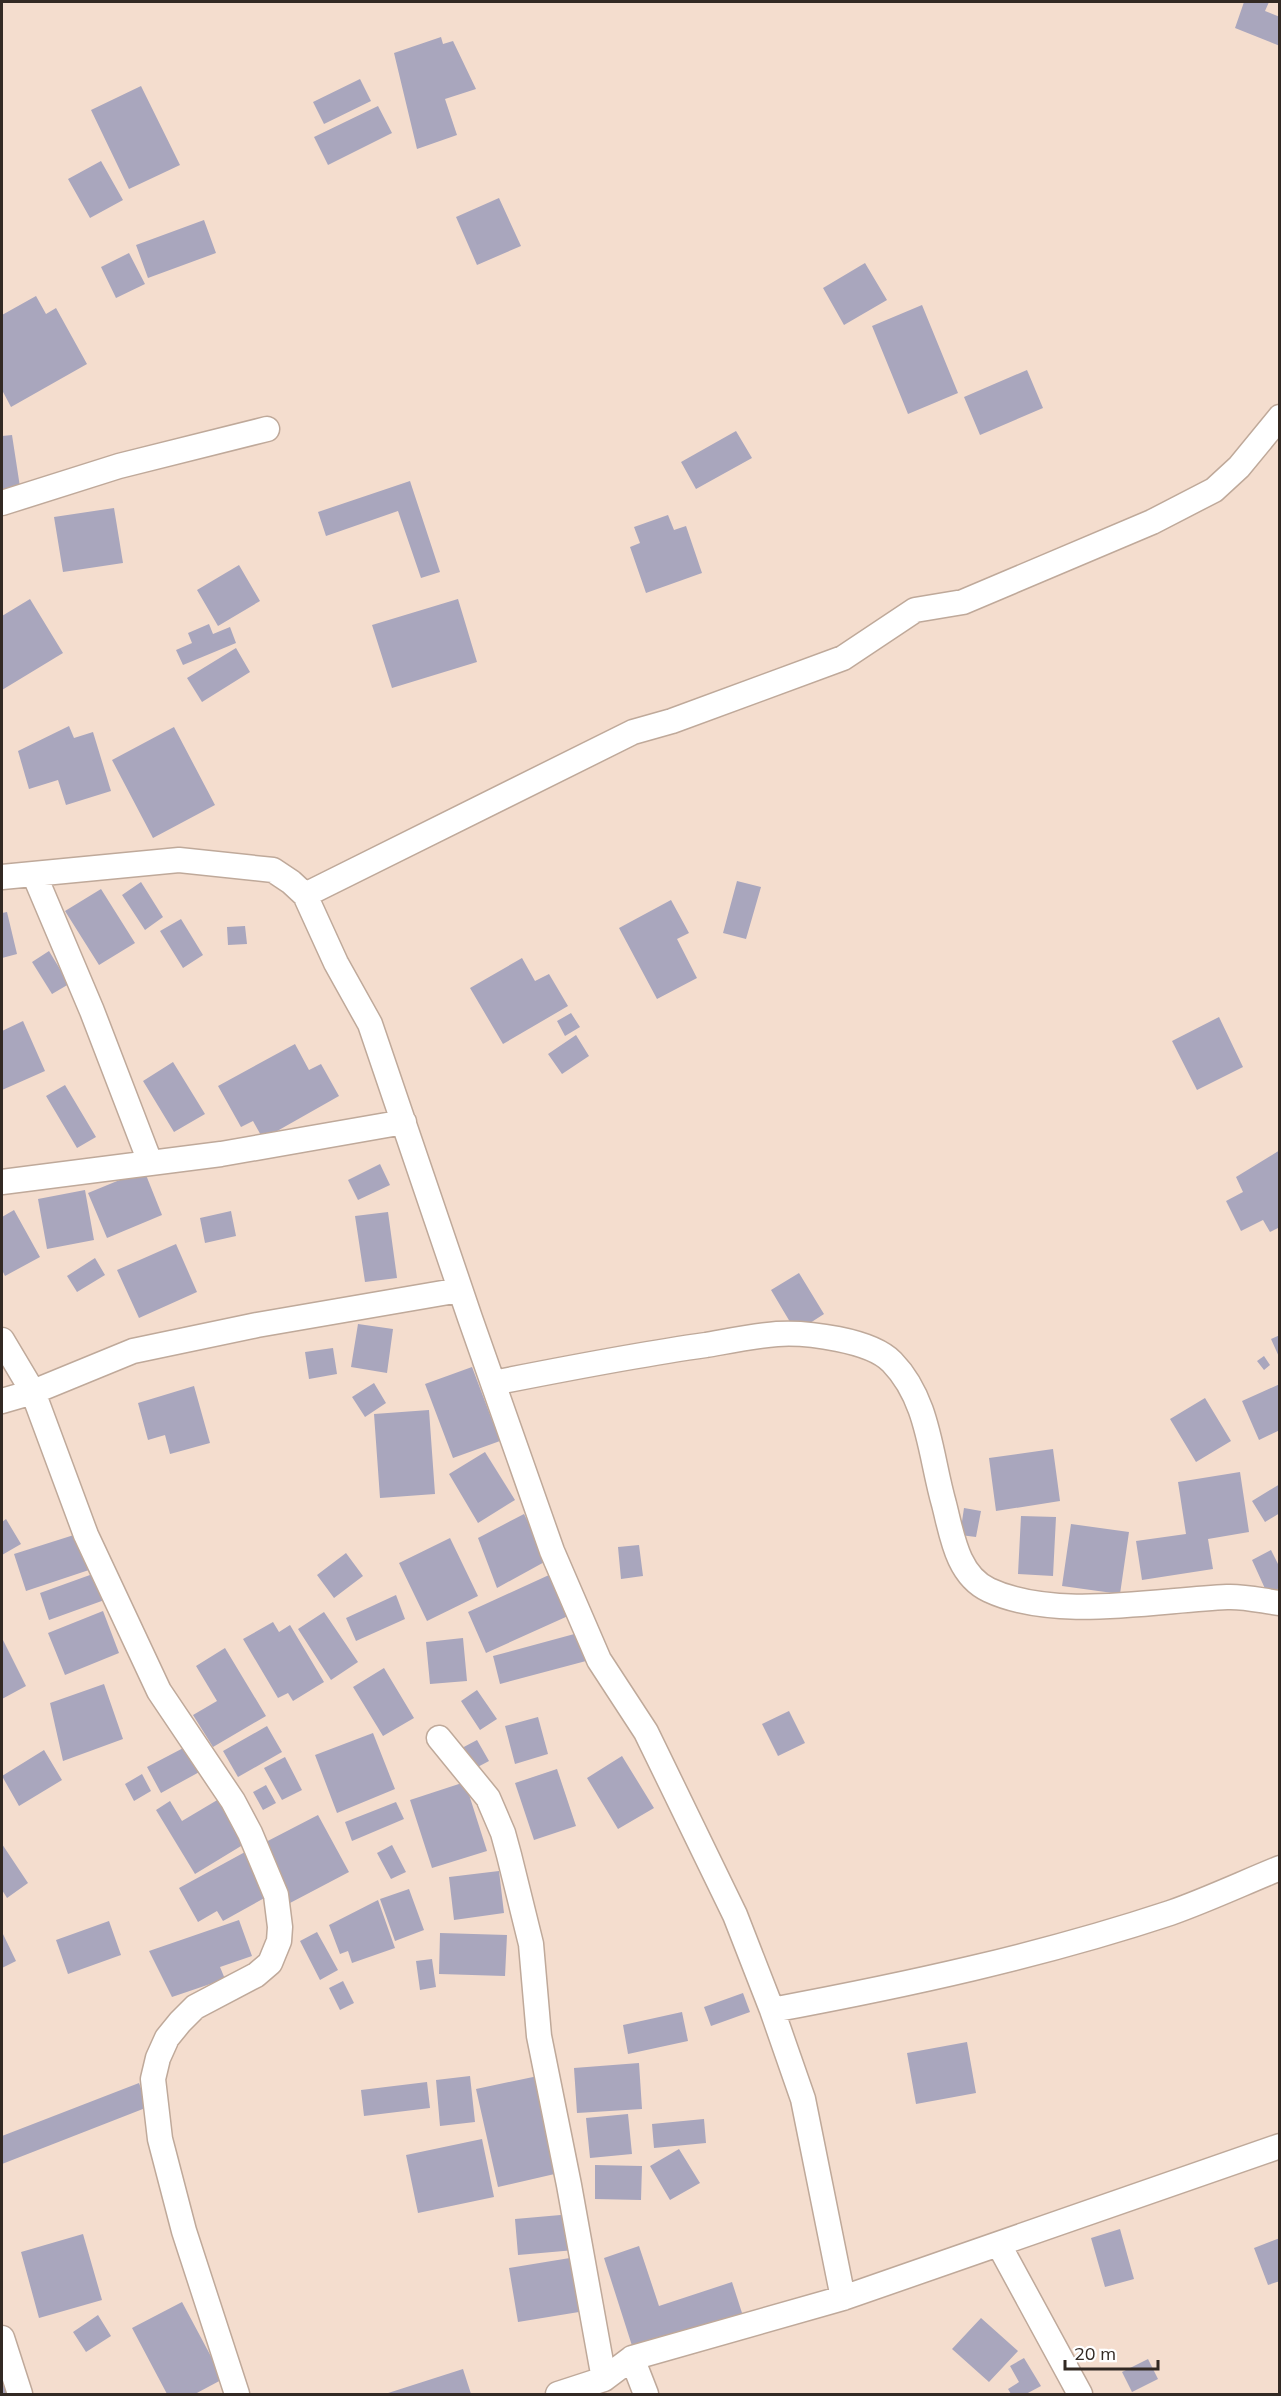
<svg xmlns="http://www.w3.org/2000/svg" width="1281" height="2396" font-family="Mulish,sans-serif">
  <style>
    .building { fill: #a9a6bd }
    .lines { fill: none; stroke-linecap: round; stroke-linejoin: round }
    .minor-casing { stroke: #bfa99a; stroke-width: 27 }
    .minor { stroke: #fff; stroke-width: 24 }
  </style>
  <rect width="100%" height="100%" fill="#f4ddce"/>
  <path class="building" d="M1244,2H1269L1265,11L1280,17V46L1235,28Z
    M441,37L443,44L453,41L476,89L445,99L457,135L417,149L394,53Z
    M360,79L371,101L324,124L313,102Z
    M141,86L180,165L129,189L91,110Z
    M378,106L392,133L328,165L314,137Z
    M101,161L123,200L90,218L68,179Z
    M499,198L521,246L477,265L456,217Z
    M204,220L216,253L148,278L136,245Z
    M129,253L145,284L116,298L101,267Z
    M865,263L887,300L844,325L823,288Z
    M36,296L46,314L56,308L87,364L11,407L2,390V315Z
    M922,305L958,393L908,414L872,326Z
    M1027,370L1043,408L980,435L964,397Z
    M736,431L752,458L696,489L681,462Z
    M12,435L20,487L2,490V436Z
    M410,481L440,572L421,578L398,511L326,536L318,512Z
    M114,508L123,563L63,572L54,517Z
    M668,515L674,530L686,526L702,573L646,593L630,547L640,543L634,527Z
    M239,565L260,601L218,626L197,590Z
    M30,599L63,653L2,690V616Z
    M458,599L477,662L392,688L372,625Z
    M209,624L213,634L230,627L236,643L183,665L176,650L192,643L188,633Z
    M236,648L250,672L202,702L187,678Z
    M69,726L74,738L93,732L111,791L66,805L58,780L29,789L18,751Z
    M174,727L215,805L153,838L112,760Z
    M737,881L761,887L746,939L723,933Z
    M141,882L163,917L145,930L122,895Z
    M101,889L135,943L99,965L65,911Z
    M671,900L689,933L677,939L697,978L657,999L619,928Z
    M7,912L17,954L2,958V913Z
    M181,919L203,955L183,968L160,931Z
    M245,926L247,944L228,945L227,927Z
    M49,951L69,984L52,994L32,962Z
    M522,958L535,981L549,974L568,1006L503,1044L470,988Z
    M571,1013L580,1027L565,1036L557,1021Z
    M1219,1017L1243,1067L1197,1090L1172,1041Z
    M23,1021L45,1071L2,1090V1031Z
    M576,1035L589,1056L562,1074L548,1054Z
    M295,1044L309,1070L321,1064L339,1096L263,1139L253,1121L241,1127L218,1086Z
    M173,1062L205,1114L174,1132L143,1081Z
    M65,1085L96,1137L77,1148L46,1096Z
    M1280,1150V1227L1270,1232L1263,1220L1241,1231L1226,1201L1243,1192L1236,1177Z
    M380,1164L390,1185L358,1200L348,1180Z
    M144,1170L162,1215L107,1238L88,1193Z
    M85,1190L94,1240L47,1249L38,1199Z
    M14,1210L40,1257L5,1276L2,1270V1217Z
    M231,1211L236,1236L205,1243L200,1218Z
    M388,1212L397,1278L365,1282L355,1216Z
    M176,1244L197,1292L139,1318L117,1270Z
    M95,1258L105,1275L77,1292L67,1276Z
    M799,1273L824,1314L796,1332L771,1290Z
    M358,1324L393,1329L387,1373L351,1367Z
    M1280,1335V1359L1271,1339Z
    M333,1348L337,1374L309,1379L305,1352Z
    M1264,1356L1270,1365L1264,1370L1257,1361Z
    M472,1367L500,1441L453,1458L425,1384Z
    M374,1383L386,1403L365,1417L352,1397Z
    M1280,1384V1430L1259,1440L1242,1401Z
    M194,1386L210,1443L170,1454L165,1435L148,1440L138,1403Z
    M1205,1398L1231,1441L1196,1462L1170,1419Z
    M429,1410L435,1494L380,1498L374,1414Z
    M1053,1449L1060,1501L996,1511L989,1458Z
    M485,1452L515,1500L478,1523L449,1474Z
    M1240,1472L1249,1532L1208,1539L1213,1569L1142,1580L1136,1541L1186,1534L1178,1482Z
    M1280,1484V1513L1265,1522L1252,1501Z
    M964,1508L981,1511L976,1537L960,1535Z
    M524,1514L548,1560L497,1588L478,1538Z
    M1021,1516L1056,1517L1053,1576L1018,1574Z
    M6,1519L21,1544L2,1555V1522Z
    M1071,1524L1129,1532L1120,1594L1062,1586Z
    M77,1534L89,1570L26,1591L14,1554Z
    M450,1538L478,1596L427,1621L399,1563Z
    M639,1545L643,1576L621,1579L618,1547Z
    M1271,1550L1280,1568V1588L1267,1593L1252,1560Z
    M346,1553L363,1576L334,1598L317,1575Z
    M101,1571L110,1598L49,1620L40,1593Z
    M549,1575L568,1616L486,1653L468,1612Z
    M396,1595L405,1619L356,1641L346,1618Z
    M103,1611L119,1653L65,1675L48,1633Z
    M324,1612L358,1662L331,1680L298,1629Z
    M273,1622L279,1632L290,1625L324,1682L293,1701L288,1693L278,1698L243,1639Z
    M578,1633L586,1661L500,1684L493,1656Z
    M2,1638L26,1686L2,1699Z
    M463,1638L467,1681L430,1684L426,1642Z
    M225,1648L266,1716L213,1747L193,1715L217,1701L196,1666Z
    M384,1668L414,1718L383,1736L353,1687Z
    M104,1684L123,1739L63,1761L50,1703Z
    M477,1690L497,1719L480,1730L461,1701Z
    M789,1711L805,1743L778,1756L762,1724Z
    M538,1717L548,1754L515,1764L505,1726Z
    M267,1726L282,1752L238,1777L223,1751Z
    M373,1733L395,1789L337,1813L315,1755Z
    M477,1740L489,1761L472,1770L460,1749Z
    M189,1745L203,1770L161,1793L147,1767Z
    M44,1750L62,1780L19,1806L2,1776Z
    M622,1756L654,1808L618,1829L587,1778Z
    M285,1757L302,1790L282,1800L264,1768Z
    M557,1769L576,1826L534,1840L515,1783Z
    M142,1774L151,1791L134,1801L125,1784Z
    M465,1782L487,1851L432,1868L410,1800Z
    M266,1785L276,1803L263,1810L253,1792Z
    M219,1799L246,1843L195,1874L156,1810L170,1801L182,1821Z
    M396,1802L404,1819L352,1841L345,1822Z
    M318,1815L349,1872L290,1903L260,1845Z
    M2,1844L28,1883L7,1898L2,1890Z
    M392,1845L406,1872L391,1879L377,1853Z
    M245,1852L268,1896L223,1921L217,1911L198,1922L179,1888Z
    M499,1871L504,1913L454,1920L449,1877Z
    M409,1889L424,1930L395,1941L380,1899Z
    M378,1900L395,1948L352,1963L348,1951L340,1954L329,1925Z
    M239,1920L252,1956L220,1967L225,1979L172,1997L149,1951Z
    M109,1921L121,1955L68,1974L56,1940Z
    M2,1932L16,1961L2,1968Z
    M317,1932L338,1970L320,1980L300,1941Z
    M440,1933L507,1935L505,1976L439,1974Z
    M432,1959L436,1987L420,1990L416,1961Z
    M343,1981L354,2003L340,2010L329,1988Z
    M743,1993L750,2012L711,2026L704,2007Z
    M682,2012L688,2041L628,2054L623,2025Z
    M967,2042L976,2093L916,2104L907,2053Z
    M639,2063L642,2109L577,2113L574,2068Z
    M470,2076L475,2122L440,2126L436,2080Z
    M538,2076L559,2173L498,2187L476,2089Z
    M427,2082L430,2108L364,2116L361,2090Z
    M139,2083L148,2107L2,2164V2136Z
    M628,2114L632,2154L590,2158L586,2118Z
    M704,2119L706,2143L654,2148L652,2124Z
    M482,2139L494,2197L418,2213L406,2155Z
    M679,2149L700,2183L670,2200L650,2166Z
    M595,2165L642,2166L641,2200L595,2199Z
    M572,2214L575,2250L518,2255L515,2219Z
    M1120,2229L1134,2279L1105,2287L1091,2238Z
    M83,2234L102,2300L39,2318L21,2252Z
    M1280,2238V2281L1268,2285L1254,2248Z
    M639,2246L659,2306L732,2282L743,2316L634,2352L604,2258Z
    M576,2257L585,2311L518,2322L509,2268Z
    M182,2302L223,2379L195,2394H167L132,2328Z
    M98,2315L111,2336L86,2352L73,2332Z
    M981,2318L1018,2351L989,2382L952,2349Z
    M1024,2358L1041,2386L1026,2394H1011L1008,2389L1019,2382L1010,2366Z
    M1148,2359L1158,2379L1132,2392L1122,2372Z
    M2,2366L13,2394H2Z
    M463,2369L471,2394H385Z"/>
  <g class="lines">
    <defs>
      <path id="minor" d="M2,503L119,466L267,429
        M34,874L92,1011L150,1162
        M2,877L179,860L273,870L291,882L305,895L336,963L370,1024L470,1318L552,1551L599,1660L646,1732L735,1915L772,2010L803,2099L843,2298
        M305,895L633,732L672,721L843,658L915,610L963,602L1152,522L1214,490L1239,467L1280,417
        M2,1182L221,1154L404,1122
        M2,1340L33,1392L86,1535L159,1691L233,1801L250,1833L276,1895L280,1927L279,1941L270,1963L256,1975L195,2007L180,2022L167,2038L158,2058L153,2079L160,2139L184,2231L237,2394
        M493,1383C564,1369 634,1355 706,1345C729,1341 754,1336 777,1334C807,1332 871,1340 892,1362C929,1400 930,1455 944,1504C952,1535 957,1575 989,1590C1055,1621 1156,1600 1227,1597C1244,1596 1263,1601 1280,1603
        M2,1401L33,1392L133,1351L257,1325L460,1290
        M439,1738L488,1798L503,1833L509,1855L531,1944L539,2036L569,2185L604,2379
        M772,2010C906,1985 1040,1956 1170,1913C1207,1900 1243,1883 1280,1868
        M999,2245L1080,2394
        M2,2338L20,2394
        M632,2358L646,2394
        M558,2394L604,2379L632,2358L843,2298L1280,2146"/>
    </defs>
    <use href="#minor" class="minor-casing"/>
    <use href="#minor" class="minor"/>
  </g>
  <rect width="1281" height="2396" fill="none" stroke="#322923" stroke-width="6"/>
  <path d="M1065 2360v9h93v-9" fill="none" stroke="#322923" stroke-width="3"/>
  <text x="1074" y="2360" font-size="18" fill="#322923" stroke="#ffffff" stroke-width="4.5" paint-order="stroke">20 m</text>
</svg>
